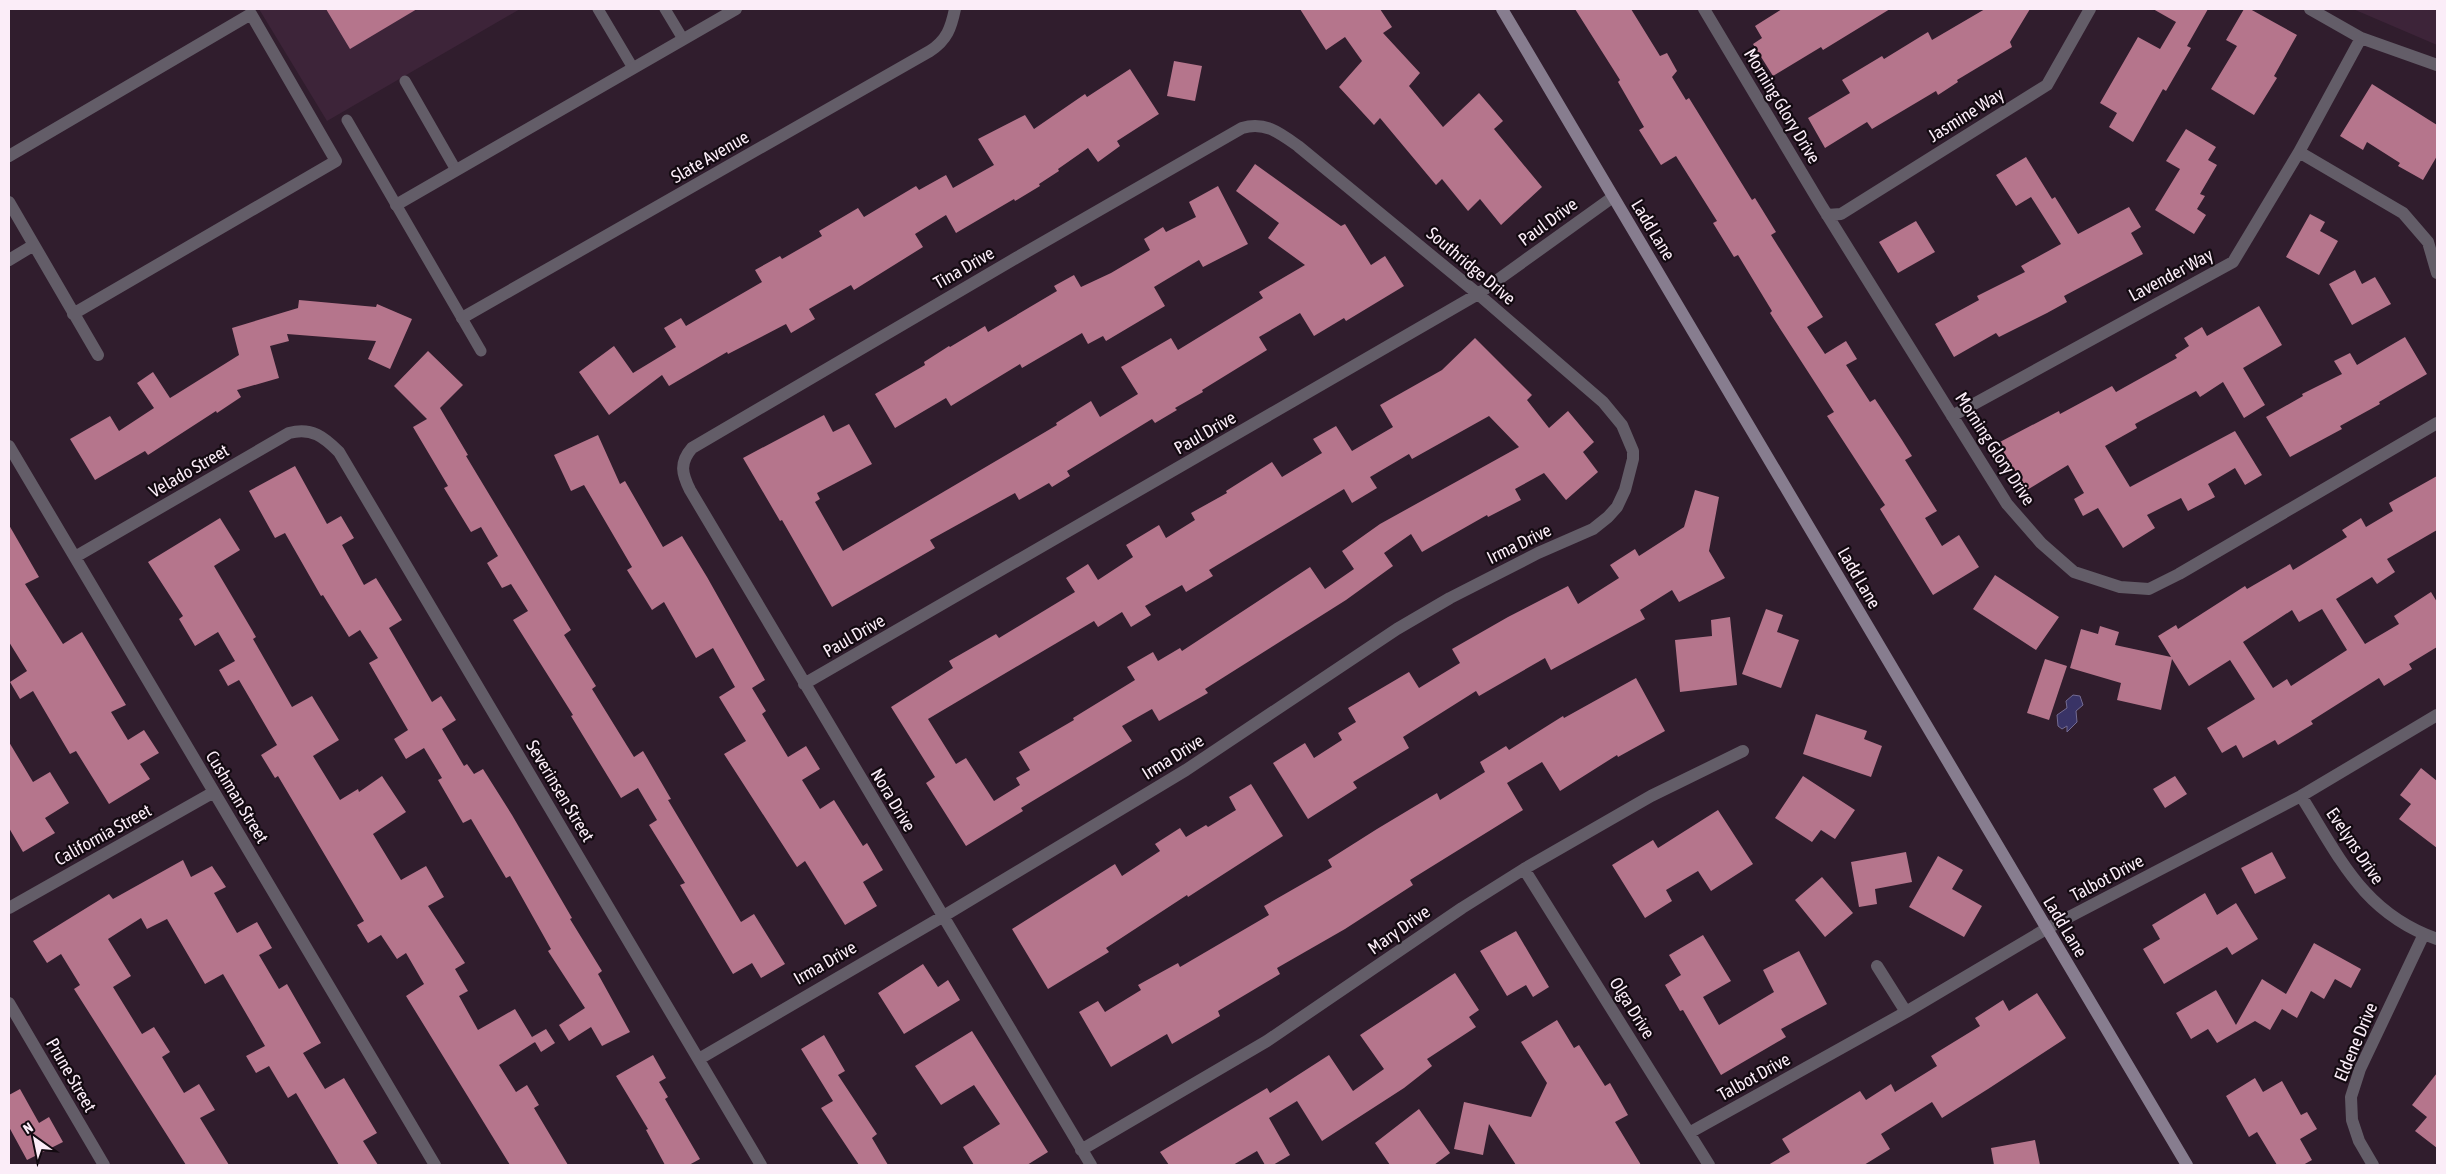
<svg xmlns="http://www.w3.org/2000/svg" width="2446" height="1174" font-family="'Asap Condensed',sans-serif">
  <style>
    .built { fill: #3d2439 }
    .water { fill: #393366; stroke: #736b92 }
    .building { fill: #b5758c; fill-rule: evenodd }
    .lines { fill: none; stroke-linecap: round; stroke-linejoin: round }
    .lane { stroke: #635d68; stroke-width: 11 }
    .street { stroke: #635d68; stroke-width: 12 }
    .secondary { stroke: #877d8f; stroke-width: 12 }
    .labels { text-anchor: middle; stroke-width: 4.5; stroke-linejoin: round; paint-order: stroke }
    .street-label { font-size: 18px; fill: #fbedf8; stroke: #130a11 }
  </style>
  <rect width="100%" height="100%" fill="#301d2d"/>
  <path class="built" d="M259,9H520L327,121Z
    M2353,9H2437V45Z"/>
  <path class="water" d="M2073,695L2080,696L2083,705L2076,711L2077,722L2067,732V726L2062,729L2058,726L2057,715L2067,708L2066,701Z"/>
  <path class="building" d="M326,9H417L350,49Z
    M1300,9H1380L1392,27L1383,33L1420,73L1409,86L1443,127L1479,93L1503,121L1494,129L1542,187L1501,225L1480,199L1468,211L1442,179L1436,185L1380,118L1374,125L1339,87L1362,61L1345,37L1326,50Z
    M1575,9H1631L1660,56L1667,53L1677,71L1672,77L1686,100L1689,98L1752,200L1755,198L1776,232L1771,235L1823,317L1807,327L1825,354L1846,341L1857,359L1846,365L1870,402L1875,399L1902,440L1912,456L1905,460L1937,511L1925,518L1942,546L1959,535L1979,567L1933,595L1880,509L1885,505L1827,416L1834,412L1770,313L1772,311L1738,255L1734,257L1713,223L1717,221L1676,156L1661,165L1639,130L1644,127L1618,82L1620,80Z
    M1782,9H1890L1823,50L1821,47L1773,76L1753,44L1762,38L1755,26Z
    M1985,9H2030L2010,42L2012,47L1957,80L1958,82L1938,95L1936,91L1872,129L1867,122L1825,148L1808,118L1850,93L1842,80L1882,56L1884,59L1928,32L1932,40Z
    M2153,9H2208L2187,46L2191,48L2166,91L2163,89L2133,142L2109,127L2117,113L2100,103L2138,37L2160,49L2176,22Z
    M2244,9H2250L2297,35L2274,76L2277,78L2254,115L2211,89L2237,46L2226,40Z
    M1174,61L1202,66L1195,101L1167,96Z
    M1130,69L1159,114L1117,141L1120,146L1098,162L1088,148L1058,169L1059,171L1039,184L1040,186L1015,201L1014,199L956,233L946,215L915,234L923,247L854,290L851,285L809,309L815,319L791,333L786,324L728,354L727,352L669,386L662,375L609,415L579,372L614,346L633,373L676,347L664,328L681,318L686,326L762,282L755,270L780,256L782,259L822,236L819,231L858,208L864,217L916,186L919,190L946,175L953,188L994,165L978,139L1025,115L1034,129L1085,94L1087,97Z
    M2372,84L2437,125V156L2423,180L2398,166L2400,163L2367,142L2363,150L2340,136Z
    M2186,129L2216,147L2208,160L2217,165L2200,194L2205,196L2197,209L2206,215L2194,234L2155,210L2180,169L2166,161Z
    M2026,157L2052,199L2055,197L2078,234L2129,207L2141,227L2131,233L2143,254L2064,296L2067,302L2047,313L1999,337L1996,333L1954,357L1935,324L1979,300L1977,296L2025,272L2021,266L2061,244L2031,197L2016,206L1996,175Z
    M1255,164L1341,226L1345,224L1371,265L1385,256L1404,286L1346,321L1344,318L1314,336L1300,313L1259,337L1267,350L1202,390L1203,392L1175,408L1177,410L1155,423L1152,419L1067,471L1070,476L1052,487L1049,483L1019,500L1015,493L930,540L935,548L832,607L782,520L780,521L743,458L824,415L833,432L849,424L872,464L817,493L820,499L815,502L843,551L1057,425L1056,423L1091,401L1100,417L1138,394L1121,367L1171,338L1178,350L1263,298L1259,292L1305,265L1268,238L1279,223L1236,191Z
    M1218,186L1248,244L1203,267L1199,260L1154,287L1165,306L1106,341L1103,336L1088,344L1082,333L1022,368L1020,364L951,406L946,398L895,428L875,394L925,365L924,362L949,346L950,347L985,326L988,332L1057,291L1054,286L1074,275L1081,287L1111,273L1150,250L1144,239L1163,227L1166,232L1196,217L1189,202Z
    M2310,214L2325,222L2320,231L2338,241L2319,275L2286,257Z
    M1916,221L1935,252L1898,273L1879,242Z
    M2355,270L2362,284L2375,277L2391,304L2352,325L2329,284Z
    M299,300L376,307L377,304L412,319L390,369L368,359L376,341L287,334L289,341L270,346L279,378L237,390L241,397L217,413L216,411L148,455L145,451L95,480L70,439L110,416L119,431L154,408L137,383L153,372L170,398L175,395L239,355L232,328L298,308Z
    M2259,306L2282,345L2243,368L2265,405L2244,418L2223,382L2200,397L2196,391L2135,424L2137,428L2105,446L2130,487L2235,431L2262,475L2245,485L2235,468L2208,484L2215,497L2188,511L2181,498L2147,515L2155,528L2123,548L2098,508L2083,516L2074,499L2084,493L2068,465L2027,490L1998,443L2059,411L2060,414L2112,386L2116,392L2177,358L2175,355L2189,346L2184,338L2202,327L2207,336Z
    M2405,337L2427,374L2379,402L2380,404L2340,426L2342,429L2290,457L2266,417L2303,396L2302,394L2342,374L2334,361L2350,353L2357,365Z
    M1475,338L1532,395L1527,400L1549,428L1568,411L1594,442L1583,452L1598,472L1566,500L1544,473L1515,489L1521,500L1488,517L1487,515L1422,552L1411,534L1384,553L1393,566L1346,600L1205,689L1208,693L1159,721L1152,709L1122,726L1132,741L1021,808L1023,811L966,846L926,783L935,777L891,707L953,668L949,661L996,634L999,638L1075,592L1066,578L1088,564L1098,580L1133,557L1126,545L1159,525L1166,538L1195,520L1191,513L1227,493L1226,491L1272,462L1282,477L1322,453L1313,439L1336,426L1352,451L1393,427L1380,405L1442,370ZM1489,416L1519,447L1380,524L1342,551L1354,569L1325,589L1310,567L1182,651L1180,648L1158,661L1153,652L1127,667L1135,680L1073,718L1074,720L1019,752L1030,770L1016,778L1020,785L994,801L966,758L956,764L928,719L1094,621L1098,627L1122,612L1131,627L1151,615L1145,606L1182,585L1186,592L1213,576L1209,570L1344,489L1352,503L1377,488L1370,477L1409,454L1412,459Z
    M428,351L463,385L440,408L468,455L466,456L571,630L564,635L596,686L592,689L634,757L643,751L671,799L668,800L741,922L754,914L785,964L761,978L752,963L733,974L680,885L685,883L649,825L657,820L638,788L621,798L571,716L573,715L513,620L528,611L511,584L502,588L487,563L498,556L481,527L471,532L444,488L448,486L413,427L427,419L394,386Z
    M598,435L620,484L625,481L663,547L682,536L707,577L765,680L752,688L766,711L762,714L788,757L806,746L820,769L802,780L820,809L834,800L863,846L867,843L883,870L863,882L877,906L845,925L805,861L797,867L724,754L746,741L719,697L735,687L713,648L696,658L664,602L652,610L627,570L632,567L584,485L571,491L554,455Z
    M295,466L327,524L341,516L354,538L342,545L364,585L376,578L402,620L389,628L432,702L441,696L456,720L442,729L464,766L467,764L474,774L483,769L512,815L572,918L570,919L602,971L598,974L630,1032L602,1046L591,1027L569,1041L559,1025L585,1008L548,951L551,949L510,876L506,878L471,819L463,823L438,780L442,778L424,748L406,759L394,739L408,730L369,663L378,658L360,630L349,637L323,595L321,596L285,533L275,538L249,491Z
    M2437,476V530L2387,559L2395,572L2377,584L2372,577L2336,599L2365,644L2399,624L2394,616L2431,592L2437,602V647L2409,664L2412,669L2384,686L2379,678L2311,721L2313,724L2278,745L2275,740L2243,758L2236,745L2222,753L2207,728L2255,699L2230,660L2189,686L2172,659L2161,710L2117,700L2121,683L2070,668L2081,629L2098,634L2100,626L2119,632L2115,645L2171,657L2158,636L2176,625L2178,629L2245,586L2247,589L2290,564L2293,570L2347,537L2342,530L2361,518L2366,527L2393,511L2389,503ZM2322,609L2347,650L2291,686L2287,679L2273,688L2243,642L2292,610L2299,622Z
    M1695,490L1719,497L1709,551L1725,578L1679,602L1672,590L1640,610L1645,619L1551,670L1545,658L1479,696L1476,691L1403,737L1409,748L1353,782L1357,788L1308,819L1273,763L1305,743L1314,758L1342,740L1338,733L1356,722L1348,708L1409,672L1419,688L1460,663L1452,649L1508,617L1568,586L1578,604L1619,578L1610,565L1635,549L1639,556L1684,527Z
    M220,518L240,550L214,566L252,630L256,637L253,639L292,707L312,696L339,740L313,756L340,800L358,789L359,792L382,776L406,812L373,834L401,880L426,866L444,897L428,906L465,963L455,969L468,991L459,996L478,1030L515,1009L535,1042L499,1065L516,1092L527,1085L539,1105L534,1108L568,1165H510L406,996L424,984L406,953L397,959L381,935L368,943L357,925L364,921L278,776L275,778L261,755L277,745L239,680L228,686L219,670L235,661L218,632L195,646L179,619L183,616L148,562Z
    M9,525L39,577L25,584L63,644L82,632L126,705L111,712L128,740L144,730L159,753L140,764L150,779L109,804L76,751L70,754L33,691L20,699L10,682L27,671L9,642Z
    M1995,575L2059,617L2036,650L1973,609Z
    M1766,609L1783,615L1777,632L1799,640L1781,688L1742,674Z
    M1730,617L1737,685L1680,692L1675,640L1712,636L1711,620Z
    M2045,659L2067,666L2049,720L2027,713Z
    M1636,678L1665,731L1618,757L1617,755L1560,791L1542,762L1507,783L1523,810L1410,880L1413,885L1345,929L1277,968L1280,974L1218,1011L1220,1016L1172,1044L1167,1034L1111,1067L1079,1012L1098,1001L1105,1012L1141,990L1138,985L1178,963L1180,967L1269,915L1264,906L1332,867L1328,860L1377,829L1437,793L1440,800L1485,772L1480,762L1506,746L1509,750L1563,716L1564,718Z
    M1816,714L1867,731L1864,739L1882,746L1871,777L1803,754Z
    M9,742L33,782L50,772L69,803L45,818L55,833L23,852L9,828Z
    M2421,768L2437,781V848L2399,819L2411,804L2400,795Z
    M1803,776L1855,810L1835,839L1821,830L1812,842L1775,818Z
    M2175,776L2187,794L2165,808L2153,789Z
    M1251,784L1283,836L1188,897L1187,895L1106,948L1109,952L1048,989L1012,929L1115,864L1122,876L1160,851L1155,844L1180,828L1186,837L1206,825L1208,827L1236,810L1229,797Z
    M1718,810L1753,864L1711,891L1698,871L1666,890L1672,901L1645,918L1612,865L1653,840L1658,848Z
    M1906,852L1912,882L1875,889L1877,904L1859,907L1851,862Z
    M2272,852L2286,878L2255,894L2241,868Z
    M1938,856L1963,870L1952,889L1982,906L1964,937L1909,907Z
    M183,860L191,877L212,866L226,887L214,893L237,933L257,922L272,948L259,955L279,989L287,984L321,1043L303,1053L325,1089L344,1078L377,1133L363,1141L378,1165H339L296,1093L288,1098L269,1066L256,1073L246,1056L265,1046L223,974L205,984L167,919L147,929L141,918L108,939L131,976L113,987L142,1034L154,1027L170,1052L162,1057L184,1093L199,1084L215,1110L200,1118L229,1165H186L74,989L80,985L61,954L47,963L33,941L109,894L113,899Z
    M1822,877L1853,913L1825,937L1795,900Z
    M2205,893L2217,915L2236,903L2258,939L2232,955L2227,947L2164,984L2143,949L2160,939L2152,925Z
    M1516,931L1549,987L1533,997L1526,985L1507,996L1480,951Z
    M1703,935L1731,981L1703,997L1719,1025L1774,992L1763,970L1799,951L1827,1004L1781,1029L1786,1037L1721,1075L1683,1010L1680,1011L1665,985L1681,975L1669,955Z
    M2314,943L2361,969L2351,988L2335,979L2324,999L2311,991L2297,1018L2282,1009L2270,1030L2255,1021L2217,1043L2208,1029L2191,1039L2176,1013L2216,990L2236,1025L2262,979L2286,994Z
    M923,964L938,987L948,980L960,1000L904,1034L878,993Z
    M1455,973L1479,1010L1469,1017L1476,1027L1427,1059L1432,1066L1404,1088L1322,1141L1297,1101L1269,1118L1290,1155L1273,1165H1265L1257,1151L1233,1165H1169L1160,1152L1267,1088L1270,1093L1329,1055L1353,1091L1384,1069L1360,1035Z
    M2037,993L2066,1038L1988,1089L1942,1118L1932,1102L1881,1134L1890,1149L1864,1165H1768L1790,1152L1782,1139L1860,1091L1866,1100L1891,1084L1895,1092L1937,1066L1931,1056L1980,1026L1975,1018L2003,1000L2009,1011Z
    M1557,1020L1574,1048L1579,1045L1605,1086L1610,1083L1628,1115L1615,1122L1641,1165H1516L1489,1124L1483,1155L1454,1149L1464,1102L1531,1117L1547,1083L1521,1042Z
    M546,1029L555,1043L541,1052L532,1037Z
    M972,1031L1048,1152L1027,1165H974L963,1147L1000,1124L974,1085L941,1105L915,1066Z
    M824,1035L845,1071L838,1075L877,1134L872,1138L888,1165H859L821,1108L833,1101L801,1049Z
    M653,1055L666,1078L659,1082L668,1097L665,1099L700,1159L689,1165H665L646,1130L648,1129L616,1076Z
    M2437,1073V1148L2415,1131L2427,1117L2412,1105Z
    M2255,1078L2263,1092L2282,1081L2301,1115L2307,1112L2317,1129L2300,1139L2312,1160L2303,1165H2277L2257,1132L2249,1137L2226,1096Z
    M20,1089L39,1123L49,1117L63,1142L27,1160L9,1127V1095Z
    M1419,1109L1450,1153L1434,1165H1390L1375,1143Z
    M2035,1140L2040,1165H1994L1991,1148Z"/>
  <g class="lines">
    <path class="lane" d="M598,9L633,68
      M665,9L683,39
      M405,81L456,170
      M347,120L481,351"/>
    <path class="street" d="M1704,9L1821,205L2007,504L2041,543L2074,572L2120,587L2149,589L2179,574L2437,423
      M2310,9L2361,38L2437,65
      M2299,152L2403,213L2428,242L2437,273
      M9,156L251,14L336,161L73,314
      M9,202L98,355
      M396,205L736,9
      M1827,215L1841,214L2047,85L2090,9
      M9,260L34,245
      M462,318L930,51C947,40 951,28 955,9
      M1952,416L2233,262L2299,152L2361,38
      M9,446L435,1165
      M75,557L289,433C312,427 324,437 339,452L761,1165
      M804,684L1478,294L1613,197
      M2301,796C2340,858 2363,913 2437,939
      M1524,869L1709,1165
      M9,908L214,792
      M1877,966L1906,1012
      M9,1003L104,1165
      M699,1059L942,917L1186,770L1397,629L1450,598L1538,553L1593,529L1608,517L1617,507L1625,490L1633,459V451L1622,425L1603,402L1478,294L1298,146C1280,133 1265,121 1242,128L1016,258L692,448C679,463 682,474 690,490L1091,1165
      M1689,1133L1906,1012L2046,929L2301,796L2437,715
      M1081,1150L1267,1041L1462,908L1524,869L1651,796L1743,751
      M2373,1165L2359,1141L2352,1120L2351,1097L2360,1069L2424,934"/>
    <path class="secondary" d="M1502,9L2187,1165"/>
  </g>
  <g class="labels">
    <g class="street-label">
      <text transform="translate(1782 106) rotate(59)" y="6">Morning Glory Drive</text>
      <text transform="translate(1966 115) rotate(-32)" y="6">Jasmine Way</text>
      <text transform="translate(710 157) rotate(-30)" y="6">Slate Avenue</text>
      <text transform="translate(1548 222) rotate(-36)" y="6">Paul Drive</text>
      <text transform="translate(1653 230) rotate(59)" y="6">Ladd Lane</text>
      <text transform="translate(1471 266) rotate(40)" y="6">Southridge Drive</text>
      <text transform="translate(964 268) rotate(-30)" y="6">Tina Drive</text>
      <text transform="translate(2171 275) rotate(-28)" y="6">Lavender Way</text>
      <text transform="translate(1205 433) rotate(-30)" y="6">Paul Drive</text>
      <text transform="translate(1995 449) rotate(57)" y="6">Morning Glory Drive</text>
      <text transform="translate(189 471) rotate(-30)" y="6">Velado Street</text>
      <text transform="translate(1519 544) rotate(-26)" y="6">Irma Drive</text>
      <text transform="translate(1859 578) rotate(60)" y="6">Ladd Lane</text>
      <text transform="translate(854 636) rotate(-30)" y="6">Paul Drive</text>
      <text transform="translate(1173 757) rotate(-32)" y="6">Irma Drive</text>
      <text transform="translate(560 791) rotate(59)" y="6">Severinsen Street</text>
      <text transform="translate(237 797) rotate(59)" y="6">Cushman Street</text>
      <text transform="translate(893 800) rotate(59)" y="6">Nora Drive</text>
      <text transform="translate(103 835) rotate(-29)" y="6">California Street</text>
      <text transform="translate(2355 846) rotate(56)" y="6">Evelyns Drive</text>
      <text transform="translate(2107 878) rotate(-28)" y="6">Talbot Drive</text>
      <text transform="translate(2065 927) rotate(59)" y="6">Ladd Lane</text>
      <text transform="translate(1399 930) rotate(-35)" y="6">Mary Drive</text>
      <text transform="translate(825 963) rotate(-30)" y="6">Irma Drive</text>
      <text transform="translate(1632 1008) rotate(58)" y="6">Olga Drive</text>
      <text transform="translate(2356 1042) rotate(-67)" y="6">Eldene Drive</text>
      <text transform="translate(71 1075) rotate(60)" y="6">Prune Street</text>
      <text transform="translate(1754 1077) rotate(-29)" y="6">Talbot Drive</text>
    </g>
  </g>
  <rect width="2446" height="1174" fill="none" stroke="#fbedf8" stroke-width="20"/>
  <g transform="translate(35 1139) rotate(327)" stroke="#130a11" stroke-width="4" paint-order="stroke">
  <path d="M0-4L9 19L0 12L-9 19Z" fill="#fbedf8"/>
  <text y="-8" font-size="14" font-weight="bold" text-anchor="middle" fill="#fbedf8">N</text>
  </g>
</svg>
